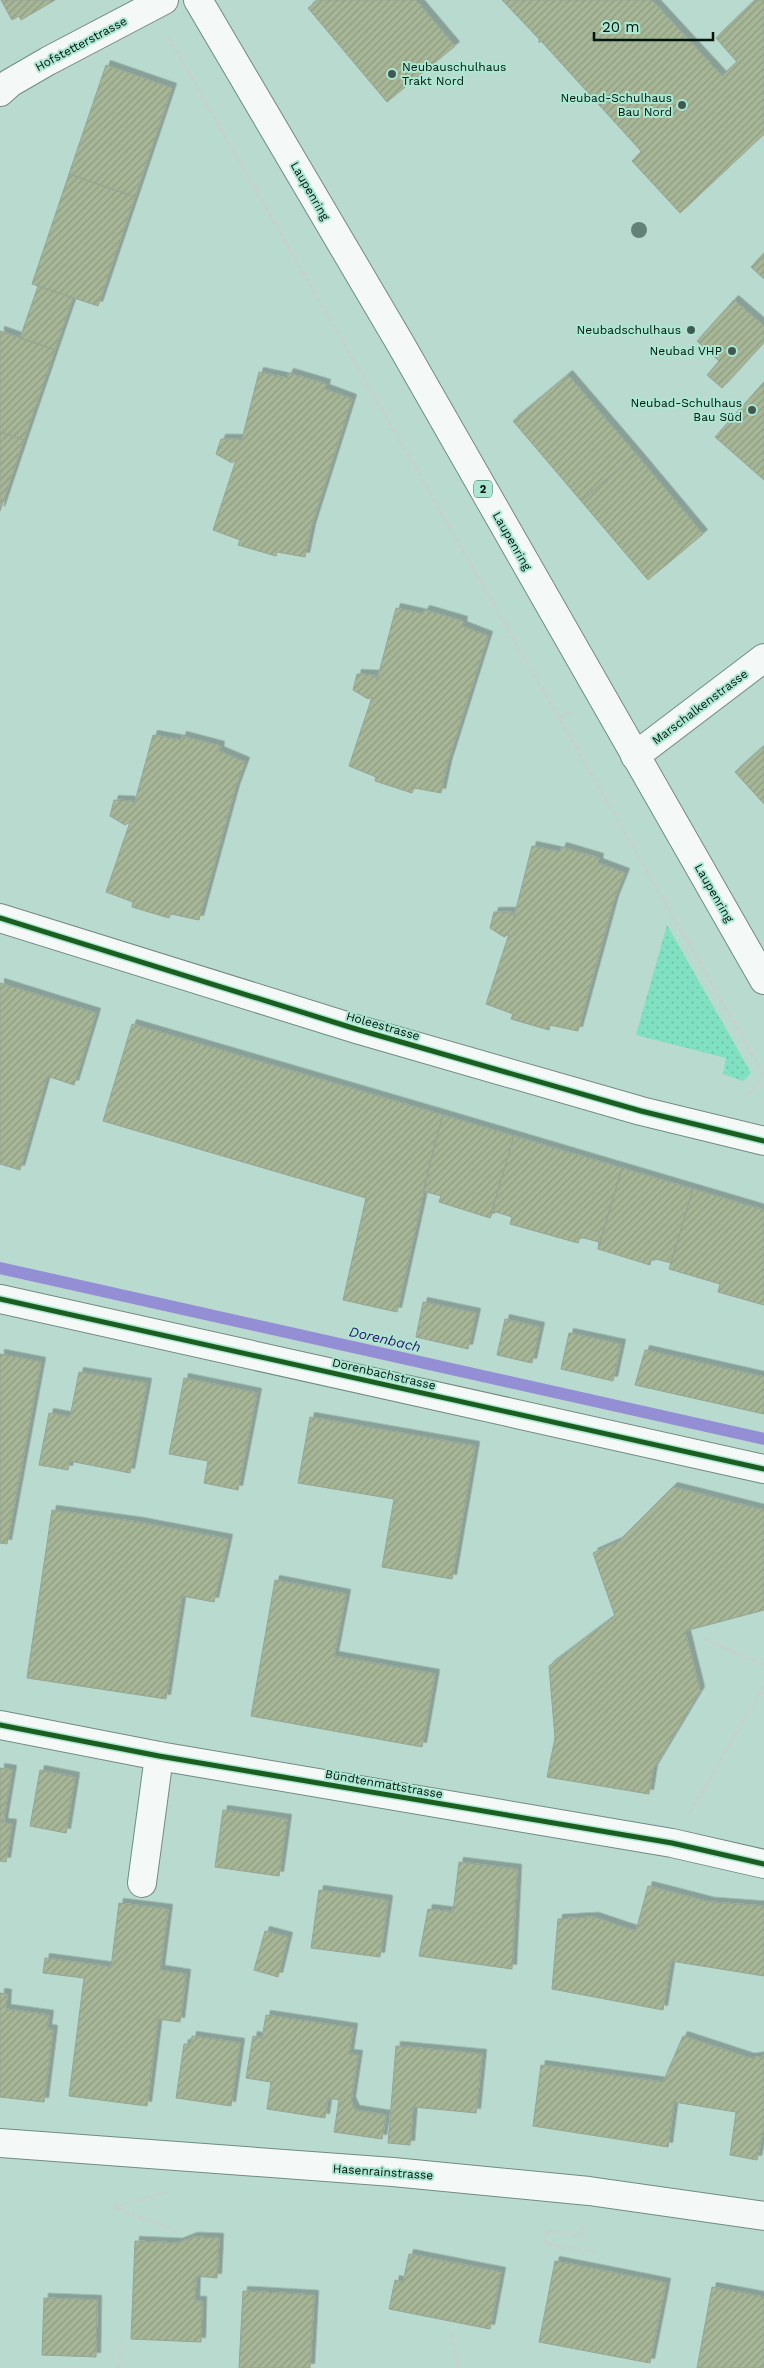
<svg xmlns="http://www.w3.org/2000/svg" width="764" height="2368" font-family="'Work Sans',sans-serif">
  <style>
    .green { fill: url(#green-dots) }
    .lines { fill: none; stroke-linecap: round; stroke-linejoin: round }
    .stream { stroke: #948fd4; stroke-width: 12 }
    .building { fill: url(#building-hatch); stroke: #95a496; filter: url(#shadow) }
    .minor-casing { stroke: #728b83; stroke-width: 30 }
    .major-casing { stroke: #728b83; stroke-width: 30 }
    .path { stroke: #c7d0cc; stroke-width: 3; stroke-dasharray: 5 2.5; stroke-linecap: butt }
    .minor { stroke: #f4f9f8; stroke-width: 28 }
    .major { stroke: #f4f9f8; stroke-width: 28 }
    .cycleway-casing { stroke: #ace7d1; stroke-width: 8 }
    .cycleway { stroke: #1b5e20; stroke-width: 5 }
    .tree { fill: #638177 }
    .poi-dot { fill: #415a51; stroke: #ace7d1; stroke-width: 2 }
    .labels { text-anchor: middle; stroke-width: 4; stroke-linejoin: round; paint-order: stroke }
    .shield { fill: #ace7d1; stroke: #345448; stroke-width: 1 }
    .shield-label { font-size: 11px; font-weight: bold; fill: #00150e }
    .street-label { font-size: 12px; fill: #00150e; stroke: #ace7d1 }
    .poi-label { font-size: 12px; fill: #00150e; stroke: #ace7d1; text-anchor: end }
    .water-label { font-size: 14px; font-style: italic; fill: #321170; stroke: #ace7d1 }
  </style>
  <defs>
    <pattern id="green-dots" width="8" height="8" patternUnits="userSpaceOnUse" patternTransform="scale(1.25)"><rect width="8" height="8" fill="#7fe0c2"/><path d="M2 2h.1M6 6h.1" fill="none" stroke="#6cbfa6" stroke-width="1.8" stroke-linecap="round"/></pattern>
    <pattern id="building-hatch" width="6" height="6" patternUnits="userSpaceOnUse" patternTransform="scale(1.25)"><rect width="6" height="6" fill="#a6b696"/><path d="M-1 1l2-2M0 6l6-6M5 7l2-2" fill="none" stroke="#8d9c80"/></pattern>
    <filter id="shadow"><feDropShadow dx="4.5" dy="-4.5" stdDeviation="0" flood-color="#0004"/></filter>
  </defs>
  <rect width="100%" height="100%" fill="#b9dace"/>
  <path class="green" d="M667,925L751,1073L743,1081L723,1074L726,1058L636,1035Z"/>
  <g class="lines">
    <path class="stream" d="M0,1268L764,1439"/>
  </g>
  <path class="building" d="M1,0H55L21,20L19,16L12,20Z
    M318,0H416L455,46L387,102L308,8Z
    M502,0H652L722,76L737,62L716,38L755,0H764V134L680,213L632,161L641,152L640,150L541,41L539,43V39Z
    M106,65L172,88L135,197L69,174Z
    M69,174L135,197L98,306L32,284Z
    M764,253V279L751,267Z
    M38,286L73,298L55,350L20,338Z
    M734,300L764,326V342L722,388L707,375L719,361L697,341Z
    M0,331L55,350L24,440L0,432Z
    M259,372L287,378L289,373L326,384L325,389L352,399L311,528L305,557L277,552L276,556L238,545L240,540L213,530L236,460L232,463L216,454L221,439H239L241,443Z
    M568,375L636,454L581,501L513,421Z
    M764,382V480L715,437Z
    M0,432L24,440L0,511Z
    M636,454L703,534L648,580L581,501Z
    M396,608L423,614L425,610L463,621L462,626L488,636L447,765L441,793L414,788L412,793L375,781L376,777L349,766L372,697L368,699L353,690L357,674L375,675L377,680Z
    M153,735L181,740L182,736L220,746L219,751L245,762L235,789L199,920L171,914L169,918L132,907L133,902L106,892L130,822L125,825L110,816L114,800L132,801L134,805Z
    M764,746V804L735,772Z
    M532,846L560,852L562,847L599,858L598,863L625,873L614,900L578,1031L550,1025L549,1030L511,1019L513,1014L486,1004L509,934L504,937L490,928L494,912H512L514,917Z
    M0,983L96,1013L74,1085L47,1076L20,1170L0,1164Z
    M132,1024L443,1115L433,1150L397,1312L343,1300L366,1198L103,1121Z
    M443,1115L514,1136L490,1218L439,1202L441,1196L423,1191Z
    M514,1136L622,1168L598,1249L599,1242L580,1237L578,1243L510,1224L512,1217L493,1211L490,1218Z
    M622,1168L693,1189L671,1263L652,1258L650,1265L598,1249Z
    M693,1189L764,1210V1305L718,1292L720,1284L669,1269Z
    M423,1302L476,1313L468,1349L416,1337Z
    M505,1319L540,1327L532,1363L497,1355Z
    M569,1333L621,1344L613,1381L561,1369Z
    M645,1350L764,1377V1414L635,1385Z
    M0,1354L41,1362L7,1544L0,1543Z
    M79,1372L147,1383L130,1473L70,1461L68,1470L39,1465L49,1413L70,1417Z
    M184,1378L257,1393L238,1490L204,1483L208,1461L169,1454Z
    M310,1417L475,1446L452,1579L382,1567L394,1499L298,1483Z
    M673,1487L764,1510V1610L685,1631L700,1691L653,1769L649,1794L547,1777L555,1738L549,1666L615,1616L593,1553L618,1542Z
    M52,1510L138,1522L228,1539L214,1602L182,1596L166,1699L27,1678Z
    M275,1580L346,1594L334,1656L435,1674L422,1747L251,1716Z
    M0,1768L12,1770L3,1823L12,1824L6,1862L0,1861Z
    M40,1770L75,1777L66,1833L30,1826Z
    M223,1810L287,1819L279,1876L215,1867Z
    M459,1862L517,1869L512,1969L419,1956L428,1909L453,1912Z
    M648,1886L710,1902L764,1906V1976L671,1961L663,2010L552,1989L558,1919L594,1917L636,1931Z
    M319,1890L388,1900L380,1957L311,1948Z
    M119,1903L168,1909L160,1970L186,1974L180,2022L158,2019L147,2106L69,2096L84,1978L43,1973L45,1958L111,1967Z
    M265,1931L288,1937L278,1977L254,1970Z
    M0,1993L7,1994L6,2009L49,2015L47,2029L53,2030L44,2102L0,2097Z
    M266,2015L353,2028L349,2054L358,2055L351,2101L355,2110L386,2115L382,2139L334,2132L339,2100L328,2098L325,2118L267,2109L271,2082L246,2078L253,2036L262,2038Z
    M192,2036L240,2043L231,2106L176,2098L184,2044H191Z
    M683,2036L750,2058L764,2056V2126L757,2160L730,2155L736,2112L674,2102L668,2147L533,2126L541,2065L663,2082Z
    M396,2046L482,2054L476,2113L413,2107L410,2145L388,2143Z
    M193,2237L219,2238L217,2278L196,2276L195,2301H202L201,2342L131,2339L135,2241L178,2243Z
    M409,2254L501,2272L490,2329L389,2309L395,2280L403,2282Z
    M555,2261L666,2283L650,2363L539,2342Z
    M712,2287L764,2297V2368H697Z
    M243,2291L314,2295L310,2368H239Z
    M44,2298L97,2300L96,2357L42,2355Z"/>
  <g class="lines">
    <defs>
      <path id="minor" d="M0,92L10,83L48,61L164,0
        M635,756L764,658
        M0,918L356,1029L641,1111L764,1141
        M0,1299L764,1469
        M0,1725L159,1756L672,1843L764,1864
        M142,1883L159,1756
        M0,2143L393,2172L589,2191L764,2216"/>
      <path id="major" d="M198,0L400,343L764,980"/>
    </defs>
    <use href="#minor" class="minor-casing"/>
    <use href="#major" class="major-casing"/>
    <path class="path" d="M168,37L764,1075
      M560,717L570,712
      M748,1095L764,1076
      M704,1639L764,1665
      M690,1813L764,1685
      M168,2192L114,2207L176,2231
      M583,2226L581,2236L547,2231L545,2244L598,2253
      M451,2334L458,2368
      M118,2368L123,2337"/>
    <use href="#minor" class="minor"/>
    <use href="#major" class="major"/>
    <defs>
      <path id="cycleway" d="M0,918L356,1029L641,1111L764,1141
        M0,1299L764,1469
        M0,1725L159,1756L672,1843L764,1864"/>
    </defs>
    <use href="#cycleway" class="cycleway-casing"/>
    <use href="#cycleway" class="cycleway"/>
  </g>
  <circle class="tree" cx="639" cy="230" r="8"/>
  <g class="poi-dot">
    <circle cx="392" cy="74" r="5"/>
    <circle cx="682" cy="105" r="5"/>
    <circle cx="691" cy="330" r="5"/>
    <circle cx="732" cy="351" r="5"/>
    <circle cx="752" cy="410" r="5"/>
  </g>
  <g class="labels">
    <rect class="shield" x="474" y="480.5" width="18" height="17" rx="4"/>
    <g class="shield-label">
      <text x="483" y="493">2</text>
    </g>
    <g class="street-label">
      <text transform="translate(81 44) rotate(-28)" y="4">Hofstetterstrasse</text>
      <text transform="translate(310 191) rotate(60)" y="4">Laupenring</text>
      <text transform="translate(512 541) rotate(60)" y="4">Laupenring</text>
      <text transform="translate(700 707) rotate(-37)" y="4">Marschalkenstrasse</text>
      <text transform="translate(714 893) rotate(60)" y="4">Laupenring</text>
      <text transform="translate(383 1026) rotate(16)" y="4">Holeestrasse</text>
      <text transform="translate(384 1374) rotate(13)" y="4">Dorenbachstrasse</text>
      <text transform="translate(384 1784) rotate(10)" y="4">Bündtenmattstrasse</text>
      <text transform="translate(383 2172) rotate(4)" y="4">Hasenrainstrasse</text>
    </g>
    <g class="poi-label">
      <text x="402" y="71" text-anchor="start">Neubauschulhaus<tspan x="402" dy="14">Trakt Nord</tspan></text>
      <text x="672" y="102">Neubad-Schulhaus<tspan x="672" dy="14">Bau Nord</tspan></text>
      <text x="681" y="334">Neubadschulhaus</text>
      <text x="722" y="355">Neubad VHP</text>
      <text x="742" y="407">Neubad-Schulhaus<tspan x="742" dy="14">Bau Süd</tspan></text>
    </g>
    <g class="water-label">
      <text transform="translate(385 1339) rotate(13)" y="5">Dorenbach</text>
    </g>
  </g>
  <path d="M594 32v8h119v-8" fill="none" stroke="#00150e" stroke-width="2.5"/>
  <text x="602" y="32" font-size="15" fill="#00150e" stroke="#ace7d1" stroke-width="4" paint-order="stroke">20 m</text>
</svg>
